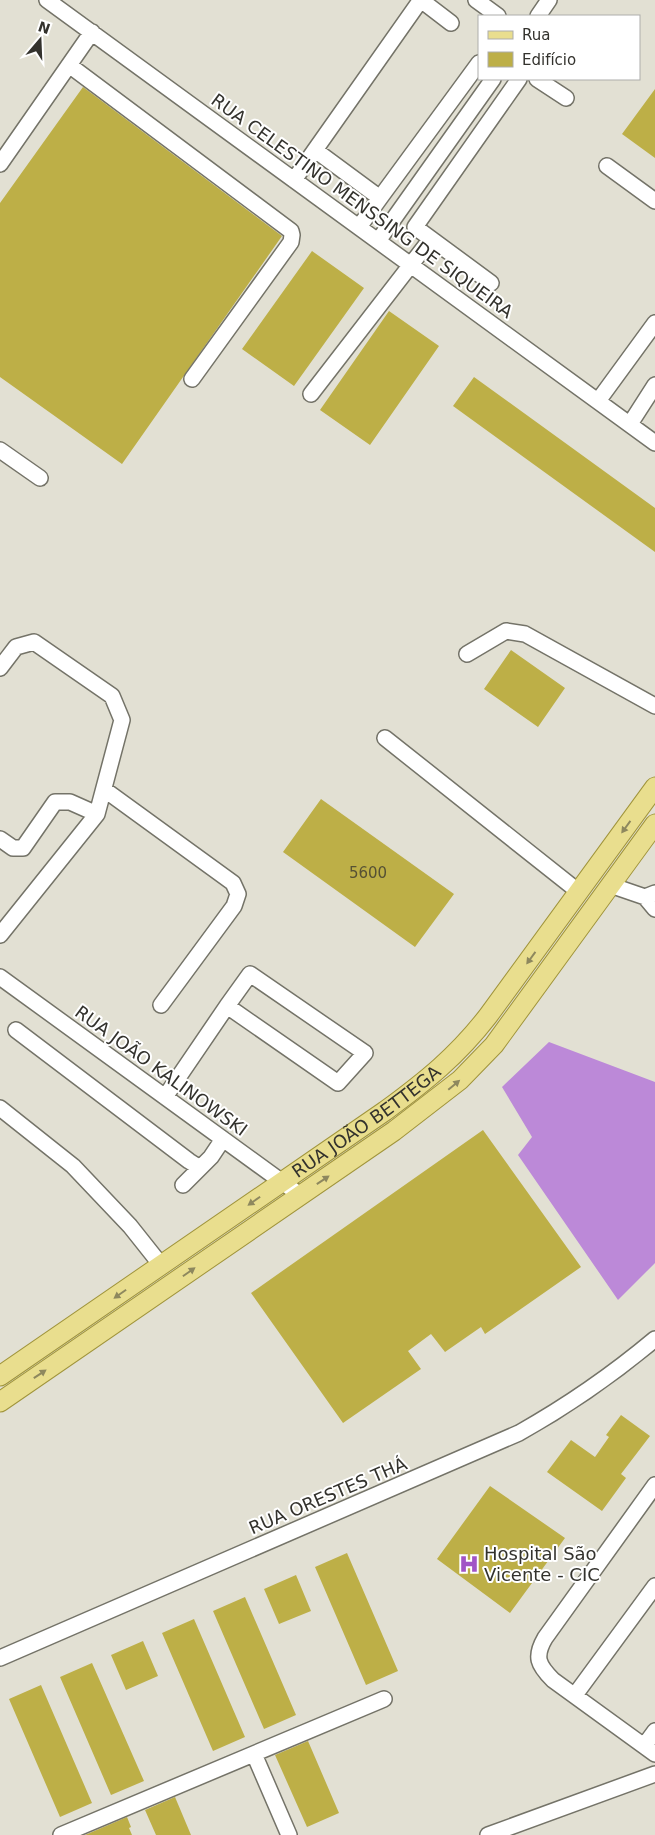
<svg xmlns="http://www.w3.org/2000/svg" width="655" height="1835" font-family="'DejaVu Sans',sans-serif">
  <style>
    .forest { fill: #bc89d8 }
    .building { fill: #bdaf47 }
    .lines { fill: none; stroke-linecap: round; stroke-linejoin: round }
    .minor-casing { stroke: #747368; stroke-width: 18 }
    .major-casing { stroke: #a0943b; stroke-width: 21 }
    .minor { stroke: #fff; stroke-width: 15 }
    .major { stroke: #e9de8e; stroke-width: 19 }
    .oneway { fill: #8e885e }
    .labels { text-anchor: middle; stroke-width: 4; stroke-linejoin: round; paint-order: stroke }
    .number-label { font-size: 15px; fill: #565134 }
    .street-label { font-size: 18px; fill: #33322d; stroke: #fff }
    .poi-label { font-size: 18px; fill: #33322d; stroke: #fff; text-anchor: start }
  </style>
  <rect width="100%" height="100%" fill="#e2e0d3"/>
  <path class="forest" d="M549,1042L655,1082V1263L618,1300L518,1155L532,1137L502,1087Z"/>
  <path class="building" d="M83,87L282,236L122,464L0,377V203Z
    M655,89V158L622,134Z
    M312,251L364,288L294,386L242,349Z
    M389,311L439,346L370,445L320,410Z
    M474,377L655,508V552L453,406Z
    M511,650L565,688L538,727L484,689Z
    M321,799L454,894L415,947L283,852Z
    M483,1130L581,1267L485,1334L481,1327L445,1352L431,1334L408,1351L421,1369L343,1423L251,1293Z
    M621,1415L650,1436L621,1474L626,1478L602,1511L547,1472L571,1440L595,1457L609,1437L606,1435Z
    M490,1486L565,1538L510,1613L437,1559Z
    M347,1553L398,1671L366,1685L315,1567Z
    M296,1575L311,1611L279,1624L264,1589Z
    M245,1597L296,1715L264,1729L213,1611Z
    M194,1619L245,1737L213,1751L162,1633Z
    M143,1641L158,1676L126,1690L111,1655Z
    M92,1663L144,1781L111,1795L60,1677Z
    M41,1685L92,1803L60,1817L9,1699Z
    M308,1741L339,1813L307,1827L275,1755Z
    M175,1797L191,1835H156L145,1810Z
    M127,1817L131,1827L129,1828L132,1835H85Z"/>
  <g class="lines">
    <defs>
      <path id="minor" d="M47,0L655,443
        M421,0L451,23
        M476,0L498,16
        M538,16L549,0
        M69,65L291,231L292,235L291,242L192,379
        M537,79L566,98
        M315,150L420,1
        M0,164L92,32
        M607,166L655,201
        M294,180L315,150L380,198L359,227
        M380,198L479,63
        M378,241L493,79
        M491,283L415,227L519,79
        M311,394L430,240
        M598,401L655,323
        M630,424L655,385
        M0,450L40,478
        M467,654L506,631L525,634L655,706
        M0,668L16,647L34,642L112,696L122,720L97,814L0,935
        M385,738L579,892
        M105,790L233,883L238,894L234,906L161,1005
        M0,839L13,848H23L55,802H70L97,814
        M610,885L645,897L655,893
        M645,897L655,909
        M0,977L300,1195
        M16,1030L189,1161L200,1168L211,1157L223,1139
        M165,1097L227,1006L338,1083L365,1053L250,974L227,1006
        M0,1108L73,1166L130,1226L161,1265
        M183,1185L200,1168
        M655,1485L545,1638C534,1657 538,1665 553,1680L655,1754
        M0,1658L519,1433C567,1406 612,1375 655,1339
        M575,1695L655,1586
        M644,1746L655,1731
        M254,1754L289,1835
        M61,1835L384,1699
        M488,1835L655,1774"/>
      <g id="major">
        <path id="s1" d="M0,1376L385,1111C426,1081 457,1056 488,1016L655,787"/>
        <path d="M0,1402L394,1131L460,1080L494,1045L655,824"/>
      </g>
    </defs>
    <use href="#minor" class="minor-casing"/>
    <use href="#major" class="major-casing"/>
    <use href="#minor" class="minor"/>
    <use href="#major" class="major"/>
  </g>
  <defs><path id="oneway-solid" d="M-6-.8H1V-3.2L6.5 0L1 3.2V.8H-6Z" transform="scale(1.25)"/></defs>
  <g class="oneway">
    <use href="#oneway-solid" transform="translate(626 827) rotate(126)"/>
    <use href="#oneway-solid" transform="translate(531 958) rotate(126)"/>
    <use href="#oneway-solid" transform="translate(454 1085) rotate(-40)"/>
    <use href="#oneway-solid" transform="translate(323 1180) rotate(-34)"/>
    <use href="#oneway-solid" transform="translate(254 1201) rotate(145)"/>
    <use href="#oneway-solid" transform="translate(189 1272) rotate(-35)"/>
    <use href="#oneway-solid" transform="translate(120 1294) rotate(145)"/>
    <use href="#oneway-solid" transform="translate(40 1374) rotate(-34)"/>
  </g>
  <defs>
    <symbol id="hospital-bare" viewBox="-9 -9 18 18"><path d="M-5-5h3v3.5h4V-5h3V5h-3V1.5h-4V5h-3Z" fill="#a154c6" stroke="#fff" stroke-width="2.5" paint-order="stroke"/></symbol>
  </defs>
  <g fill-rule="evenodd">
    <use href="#hospital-bare" x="455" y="1550" width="28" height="28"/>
  </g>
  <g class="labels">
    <g class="number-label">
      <text x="368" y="878">5600</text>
    </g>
    <g class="street-label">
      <text transform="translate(362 206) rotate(36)" y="6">RUA CELESTINO MENSSING DE SIQUEIRA</text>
      <text transform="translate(161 1071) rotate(36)" y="6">RUA JOÃO KALINOWSKI</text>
      <text dy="6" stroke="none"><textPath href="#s1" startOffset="446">RUA JOÃO BETTEGA</textPath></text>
      <text transform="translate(328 1496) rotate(-23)" y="6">RUA ORESTES THÁ</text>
    </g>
    <g class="poi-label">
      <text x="484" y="1560">Hospital São<tspan x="484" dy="21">Vicente - CIC</tspan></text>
    </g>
  </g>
  <rect x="478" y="15" width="162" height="65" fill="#ffffff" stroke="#adadab"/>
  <rect x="488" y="31" width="25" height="8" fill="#e9de8e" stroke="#adadab"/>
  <text x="522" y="40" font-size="15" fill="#33322d">Rua</text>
  <rect x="488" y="52" width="25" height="15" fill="#bdaf47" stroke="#adadab"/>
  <text x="522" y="65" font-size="15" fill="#33322d">Edifício</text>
  <g transform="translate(40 40) rotate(19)" stroke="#ffffff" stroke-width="4" paint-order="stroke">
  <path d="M0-4L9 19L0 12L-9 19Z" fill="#33322d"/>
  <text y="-8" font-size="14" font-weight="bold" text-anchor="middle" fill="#33322d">N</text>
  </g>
</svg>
